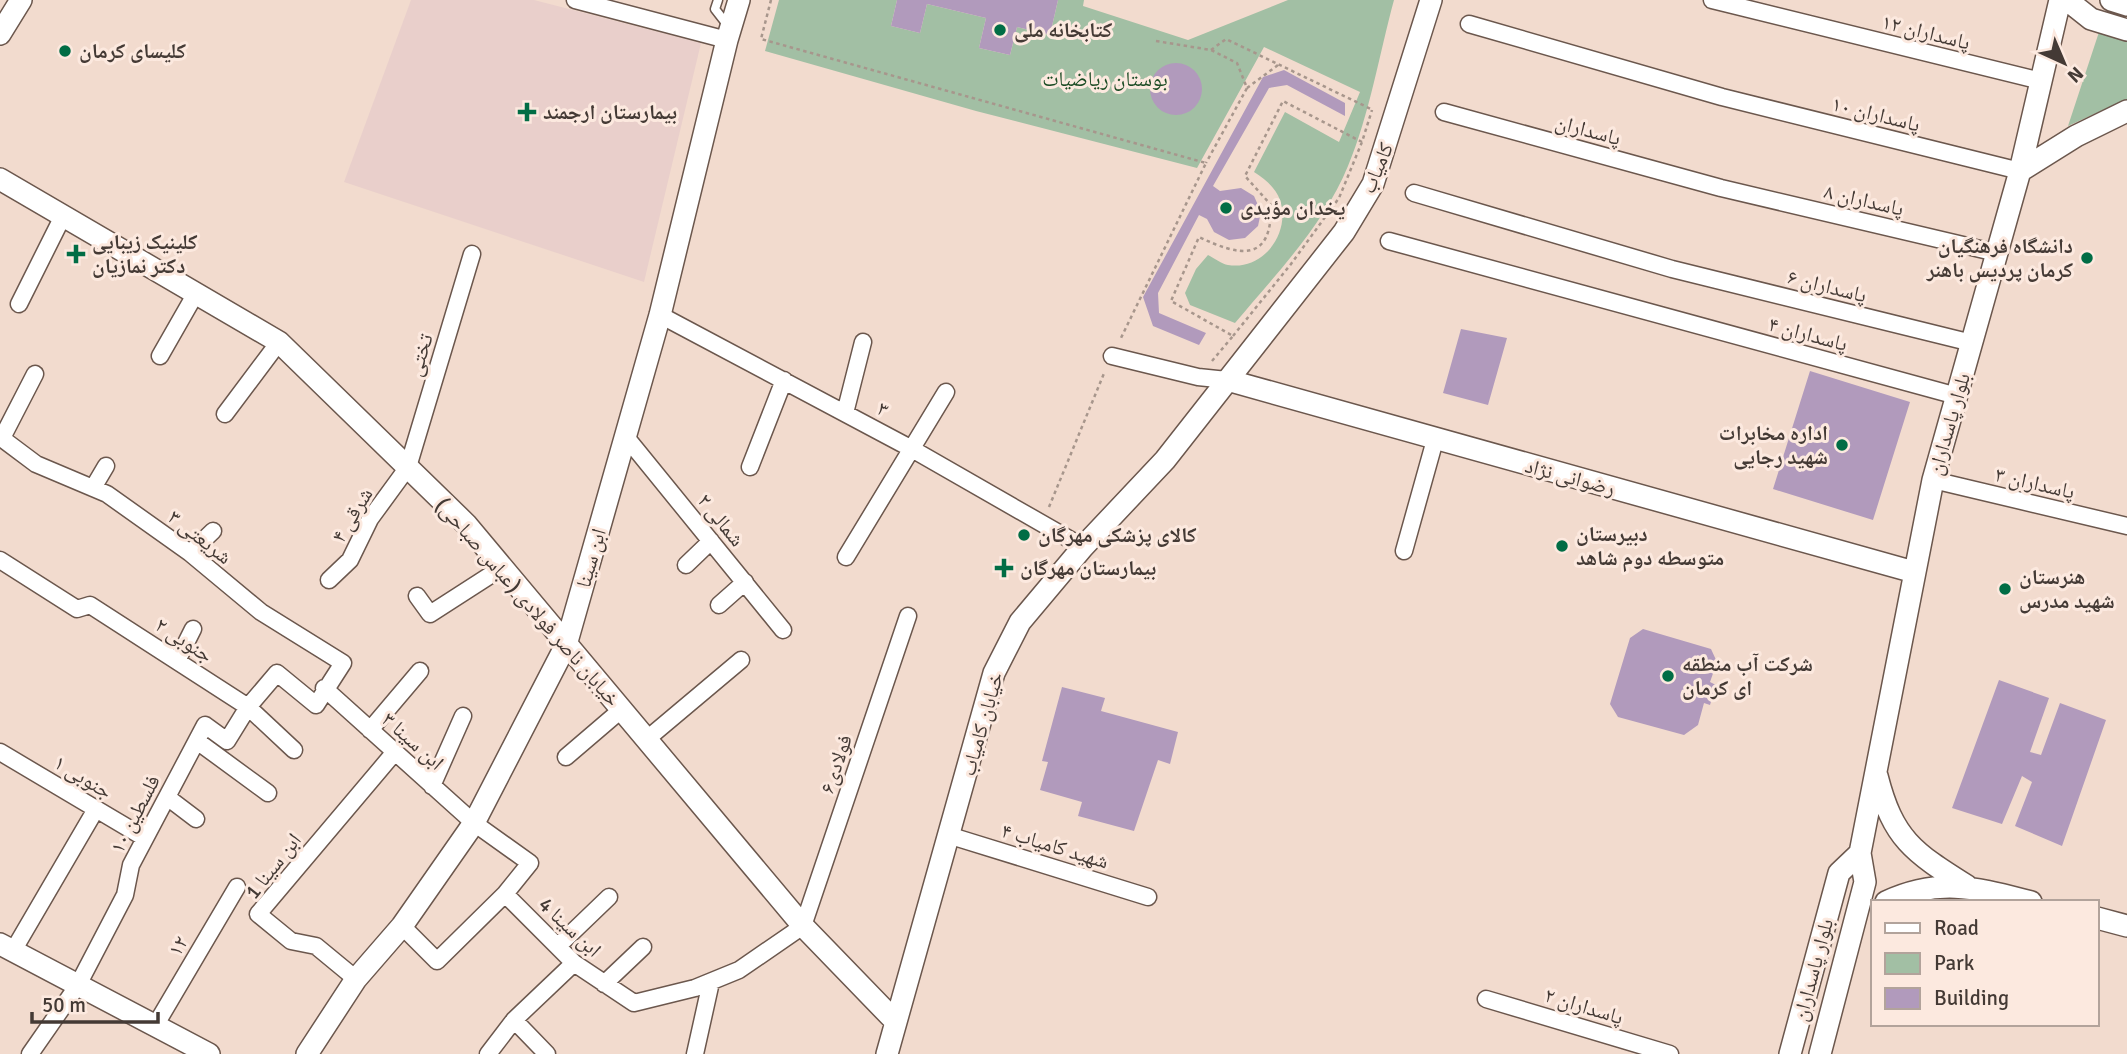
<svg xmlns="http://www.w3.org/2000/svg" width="2127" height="1054" font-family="Signika,'Noto Naskh Arabic',sans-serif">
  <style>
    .medical { fill: #e9cfcb }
    .green { fill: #a2bfa4 }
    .building { fill: #b19abc }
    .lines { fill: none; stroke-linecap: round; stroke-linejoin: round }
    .lane-casing { stroke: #6b574d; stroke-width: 11 }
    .street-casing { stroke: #6b574d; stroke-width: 19 }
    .secondary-casing { stroke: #6b574d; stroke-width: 24 }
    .path { stroke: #a7968c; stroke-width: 2.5; stroke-dasharray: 3.5 3.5; stroke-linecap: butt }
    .lane { stroke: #fff; stroke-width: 8 }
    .street { stroke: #fff; stroke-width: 16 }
    .secondary { stroke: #fff; stroke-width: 21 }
    .poi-dot { fill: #016d45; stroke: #fce9df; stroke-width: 2.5 }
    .labels { text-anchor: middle; stroke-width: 6; stroke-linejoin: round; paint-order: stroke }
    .poi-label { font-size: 21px; font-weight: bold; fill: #443a35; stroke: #fce9df; text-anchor: start }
    .street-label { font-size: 21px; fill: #443a35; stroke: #fce9df }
    .park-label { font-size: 21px; fill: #1b4b24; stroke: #fce9df }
  </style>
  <rect width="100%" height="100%" fill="#f2dbce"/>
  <path class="medical" d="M411,0H534L701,43L644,282L344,182Z"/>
  <path class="green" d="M779,0H897L891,26L920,33L927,4L986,18L979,48L1010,55L1017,27L1050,35L1058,0H1084L1083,6L1188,40L1288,0H1394C1379,55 1370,113 1348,166C1324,225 1275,275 1235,323L1190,305L1185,293L1196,269L1208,255C1214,258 1222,264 1228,265C1264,271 1291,232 1280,200C1275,187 1265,179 1254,172L1285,112L1339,142L1360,92L1264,47L1197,168L976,111L765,51Z
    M2099,32L2127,40V99L2068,126Z"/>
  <path class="building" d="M897,0H1058L1050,35L1017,27L1010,55L979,48L986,18L927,4L920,33L891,26Z
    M1150 89a26 26 0 1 1 52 0a26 26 0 1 1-52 0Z
    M1284,70L1345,103V116L1287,85L1269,88L1213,186L1220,191L1241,188L1254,196L1261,212L1258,226L1245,238L1229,240L1214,232L1207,219L1199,215L1158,293L1159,313L1206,333L1199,345L1153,326L1143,297L1263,77Z
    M1461,329L1507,338L1488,405L1443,393Z
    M1810,371L1910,402L1873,520L1773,489Z
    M1643,629L1711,649L1717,662L1710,682L1716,685L1710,705L1704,703L1698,725L1684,735L1618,717L1610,704L1630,638Z
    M1999,680L2049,698L2030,752L2041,755L2060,703L2106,720L2062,846L2015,826L2032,782L2022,776L2002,824L1952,808Z
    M1062,687L1105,698L1101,711L1178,732L1170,764L1158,760L1134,831L1078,816L1082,802L1040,790L1048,762L1042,761Z"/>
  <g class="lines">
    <defs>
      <path id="lane" d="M718,0L715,9L729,27"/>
      <path id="street" d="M575,0L727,40
        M1712,0L2041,81
        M1469,24L1722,97L2020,171
        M1444,112L1721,188L1997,253
        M1414,193L1672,269L1972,343
        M1389,241L1957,396
        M19,304L63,216
        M660,315L912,449L1083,547
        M160,356L196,293
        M1112,356L1198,377L1227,380
        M845,413L863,342
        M225,414L279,342
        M0,437L36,464L107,494L190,553L261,612L343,663L316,705L277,673L248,707L90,605L77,609L0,560
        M626,437L783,630
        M2,438L35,374
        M750,467L784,380
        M1933,480L2127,526
        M93,488L106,466
        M1404,551L1435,440
        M190,553L213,531
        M846,557L946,392
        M686,565L711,541
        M329,580L350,560L370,519L408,467L472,254
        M417,596L430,614L503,567
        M719,605L745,582
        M177,661L193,629
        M324,688L474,823L530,863L505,894L574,963L634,1003L695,988L739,970L803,926L908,616
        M370,730L420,671
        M647,739L741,660
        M197,741L268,793
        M0,752L145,838
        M566,757L621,710
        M432,786L463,716
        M167,797L196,819
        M951,836L1148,897
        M402,926L437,961L505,894
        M558,946L609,897
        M13,951L96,809
        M356,979L316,946L291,941L258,914L394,753
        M604,984L643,947
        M1486,999L1670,1054
        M514,1020L547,1054
        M155,1026L237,887
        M30,1054L78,985L125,895L131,865L205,725L227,741L248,707L294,750
        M488,1054L514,1020L574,963
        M695,1054L711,982"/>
      <path id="secondary" d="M2067,0L2091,19L2127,30
        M2111,0L2127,5
        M0,34L21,0
        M2020,171L2076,136L2127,111
        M0,179L279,342L466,524L803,926L895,1021
        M1227,380L1914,572
        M1877,776C1893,839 1913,852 1967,886
        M1886,902C1940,877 1976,888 2031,902
        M2097,918L2127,926
        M0,944L209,1054
        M307,1054L356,979L402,926L474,823L566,645L660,315L727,40L739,0
        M887,1054L994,673L1020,622L1083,547L1165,460L1344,232L1373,184L1431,0
        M1790,1054L1839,873L1860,853
        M1820,1054L1865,882L1860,853L1933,480L2020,171L2060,0"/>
    </defs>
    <use href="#lane" class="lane-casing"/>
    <use href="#street" class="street-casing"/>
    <use href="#secondary" class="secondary-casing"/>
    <path class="path" d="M771,0L761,39L1206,163L1120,340
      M1156,41L1211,50L1237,63L1247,88L1206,163
      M1211,50L1226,39L1373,110
      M1247,88L1278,65
      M1233,336L1291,264L1339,198L1362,142
      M1212,361L1233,336L1171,301L1199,237C1239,256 1272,264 1271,205L1245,176L1283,101L1362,142L1372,110
      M1049,507L1105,371"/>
    <use href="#lane" class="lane"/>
    <use href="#street" class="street"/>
    <use href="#secondary" class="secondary"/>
  </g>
  <g class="poi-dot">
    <circle cx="1000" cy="30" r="7"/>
    <circle cx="65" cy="51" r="7"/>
    <path d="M523.5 101.5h7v7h7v7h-7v7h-7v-7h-7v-7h7z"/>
    <circle cx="1226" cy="208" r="7"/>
    <path d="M72.5 243.5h7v7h7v7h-7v7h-7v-7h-7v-7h7z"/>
    <circle cx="2087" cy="258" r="7"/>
    <circle cx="1842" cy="445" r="7"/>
    <circle cx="1024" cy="535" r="7"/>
    <circle cx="1562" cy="546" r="7"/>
    <path d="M1000.5 557.5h7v7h7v7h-7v7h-7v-7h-7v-7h7z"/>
    <circle cx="2005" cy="589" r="7"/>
    <circle cx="1668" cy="676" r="7"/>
  </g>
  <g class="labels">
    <g class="poi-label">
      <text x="1014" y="37">کتابخانه ملی</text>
      <text x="79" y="58">کلیسای کرمان</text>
      <text x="543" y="119">بیمارستان ارجمند</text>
      <text x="1240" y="215">یخدان مؤیدی</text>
      <text x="92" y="249">کلینیک زیبایی<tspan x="92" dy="24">دکتر نمازیان</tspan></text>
      <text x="2073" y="253" text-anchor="end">دانشگاه فرهنگیان<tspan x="2073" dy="24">کرمان پردیس باهنر</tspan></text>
      <text x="1828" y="440" text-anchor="end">اداره مخابرات<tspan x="1828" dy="24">شهید رجایی</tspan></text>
      <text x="1576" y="541">دبیرستان<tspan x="1576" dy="24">متوسطه دوم شاهد</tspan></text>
      <text x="1038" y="542">کالای پزشکی مهرگان</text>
      <text x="1020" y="575">بیمارستان مهرگان</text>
      <text x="2019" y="584">هنرستان<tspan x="2019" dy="24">شهید مدرس</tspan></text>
      <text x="1682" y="671">شرکت آب منطقه<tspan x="1682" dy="24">ای کرمان</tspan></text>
    </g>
    <g class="street-label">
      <text transform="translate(1926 32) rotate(14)" y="7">پاسداران ۱۲</text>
      <text transform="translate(1876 114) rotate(14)" y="7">پاسداران ۱۰</text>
      <text transform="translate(1588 130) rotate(15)" y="7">پاسداران</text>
      <text transform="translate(1377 168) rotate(-67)" y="7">کامیاب</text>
      <text transform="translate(1864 200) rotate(13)" y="7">پاسداران ۸</text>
      <text transform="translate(1827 286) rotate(14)" y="7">پاسداران ۶</text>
      <text transform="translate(1808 334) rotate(15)" y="7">پاسداران ۴</text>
      <text transform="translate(420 355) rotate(-73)" y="7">تختی</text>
      <text transform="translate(883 409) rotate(28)" y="7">۳</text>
      <text transform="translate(1949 424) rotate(-74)" y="7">بلوار پاسداران</text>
      <text transform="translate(1570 477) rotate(15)" y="7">رضوانی نژاد</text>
      <text transform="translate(2035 483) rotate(13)" y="7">پاسداران ۳</text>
      <text transform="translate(352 515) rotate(-59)" y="7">۴ شرقی</text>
      <text transform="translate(721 520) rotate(51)" y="7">۲ شمالی</text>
      <text transform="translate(200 537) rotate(38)" y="7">شریعتی ۳</text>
      <text transform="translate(591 558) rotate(-74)" y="7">ابن سینا</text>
      <text transform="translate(528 602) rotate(49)" y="7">خیابان ناصر فولادی (عباس صباحی)</text>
      <text transform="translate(184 640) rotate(33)" y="7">۲ جنوبی</text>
      <text transform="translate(982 724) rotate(-74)" y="7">خیابان کامیاب</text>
      <text transform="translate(413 741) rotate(42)" y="7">ابن سینا ۳</text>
      <text transform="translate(836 764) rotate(-71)" y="7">فولادی۶</text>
      <text transform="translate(83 777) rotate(31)" y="7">۱ جنوبی</text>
      <text transform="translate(135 814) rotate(-63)" y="7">فلسطین ۱۰</text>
      <text transform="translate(1055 846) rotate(17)" y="7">شهید کامیاب ۴</text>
      <text transform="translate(273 866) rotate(-52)" y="7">ابن سینا 1</text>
      <text transform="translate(570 927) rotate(43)" y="7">ابن سینا 4</text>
      <text transform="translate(178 946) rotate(-60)" y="7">۱۲</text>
      <text transform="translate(1813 970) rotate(-75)" y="7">بلوار پاسداران</text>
      <text transform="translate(1584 1006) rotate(17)" y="7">پاسداران ۲</text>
    </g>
    <g class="park-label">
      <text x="1105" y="86">بوستان ریاضیات</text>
    </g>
  </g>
  <rect x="1871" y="900" width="228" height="126" fill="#fce9df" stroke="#b2a39b" stroke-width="2"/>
  <rect x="1885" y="923" width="35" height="10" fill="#ffffff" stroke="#b2a39b" stroke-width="2"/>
  <text x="1934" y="935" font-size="21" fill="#443a35">Road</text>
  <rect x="1885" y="953" width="35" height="21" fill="#a2bfa4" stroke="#b2a39b" stroke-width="2"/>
  <text x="1934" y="970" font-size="21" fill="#443a35">Park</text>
  <rect x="1885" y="988" width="35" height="21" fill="#b19abc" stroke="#b2a39b" stroke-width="2"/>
  <text x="1934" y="1005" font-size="21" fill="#443a35">Building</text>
  <g transform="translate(2064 63) rotate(136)" stroke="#fce9df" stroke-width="5" paint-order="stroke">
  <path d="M0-5L12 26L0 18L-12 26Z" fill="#443a35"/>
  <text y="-10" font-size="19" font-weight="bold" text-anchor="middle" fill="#443a35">N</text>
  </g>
  <path d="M32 1012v10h126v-10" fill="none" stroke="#443a35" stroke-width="3.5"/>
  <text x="42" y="1012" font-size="21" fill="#443a35" stroke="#fce9df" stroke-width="5" paint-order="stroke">50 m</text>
</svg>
